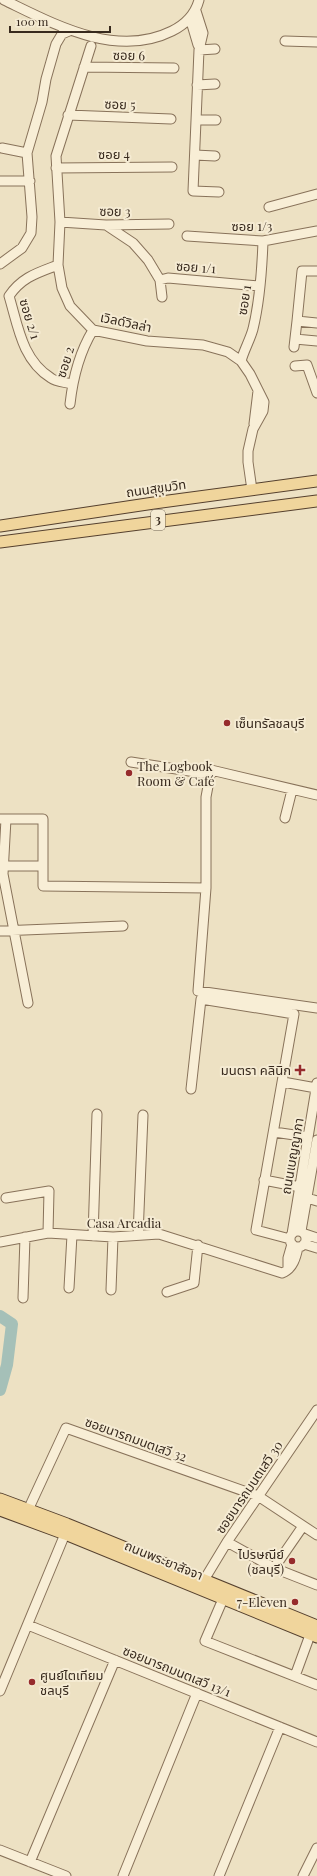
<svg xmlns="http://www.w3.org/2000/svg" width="317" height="1876" font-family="'Playfair Display','Noto Sans Thai',serif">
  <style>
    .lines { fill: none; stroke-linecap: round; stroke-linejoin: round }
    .river { stroke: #a5c0b8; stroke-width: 12 }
    .minor-casing { stroke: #88725a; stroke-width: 11 }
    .major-casing { stroke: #55402e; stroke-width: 13 }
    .minor { stroke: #f8eed6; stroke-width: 9 }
    .major { stroke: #f0d59c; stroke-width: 11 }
    .poi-dot { fill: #962b2c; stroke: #f5ebd3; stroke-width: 1.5 }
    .labels { text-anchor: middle; stroke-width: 4; stroke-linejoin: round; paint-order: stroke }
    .shield { fill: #f5ebd3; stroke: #716454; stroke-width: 1 }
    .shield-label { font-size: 12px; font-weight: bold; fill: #382a1e }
    .street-label { font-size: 13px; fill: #382a1e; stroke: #f5ebd3 }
    .poi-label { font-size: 13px; fill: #382a1e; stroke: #f5ebd3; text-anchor: start }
  </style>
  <rect width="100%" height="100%" fill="#ede1c3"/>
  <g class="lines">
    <path class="river" d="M0,1316L12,1324L7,1365L0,1390"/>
    <defs>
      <path id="minor" d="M4,0C54,24 116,59 172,31C186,24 195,15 199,0
        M196,11L203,33L199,50L193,191L219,192
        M190,18L198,45
        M285,41L317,42
        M91,46L56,156L60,222L58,265L62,288L70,306L93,330L147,341L203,345L228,352L241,361L250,374L264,402L263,411L253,429L248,451V462L252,490
        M199,50L215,49
        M84,67L174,68
        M197,85L215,84
        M68,115L171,119
        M196,120H216
        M2,148L27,153
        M195,155L215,156
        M56,168L172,167
        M0,181H30
        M269,207L317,194
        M60,222L106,225L169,224
        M106,225L133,243L148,260L160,280L168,278L260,286
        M187,236L263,241L317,231
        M0,264L22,248L31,233L32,217L27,153L42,102L46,79L56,44L62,34L69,31
        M58,265C37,273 22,277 9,296C18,326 22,360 51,378C56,382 65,382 72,384
        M317,271H302L297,321L317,323
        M160,280L162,297
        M295,339L317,341
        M294,347L297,321
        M241,361C244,350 250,340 253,329C260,300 262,270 263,241
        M295,366L307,365L317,393
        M70,404C73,377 79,353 93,330
        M254,424L258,391
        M131,762L202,773L211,770L317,795
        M211,770L206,797V888L198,991L317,1008
        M285,818L292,790
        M0,819H43V886L206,888
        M6,819L3,874L28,1003
        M3,866H43
        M0,931L123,926
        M283,1082L316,1088
        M191,1089L201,999L294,1014L256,1230L290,1239
        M274,1132L308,1137
        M264,1180L300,1187
        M6,1198L49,1191L48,1233
        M307,1198L317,1201
        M290 1239a8 8 0 1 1 16 0a8 8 0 1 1-16 0Z
        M301,1231L317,1140
        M292,1234L317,1083
        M305,1234L317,1238
        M138,1235L143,1115
        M93,1236L97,1114
        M0,1242L48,1233L113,1237L159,1234L282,1273C293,1269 296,1257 298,1247
        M304,1244L317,1248
        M288,1268V1258L292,1244
        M69,1288L72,1235
        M111,1290L113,1237
        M167,1292L194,1283L198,1245
        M23,1298L25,1237
        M28,1510L66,1428L258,1496L317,1535
        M227,1542L274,1568L317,1585
        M274,1568L303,1526
        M204,1580L227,1542L317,1410
        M223,1599L205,1641L317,1685
        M28,1625L317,1742
        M295,1676L310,1635
        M0,1691L65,1534
        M0,1850L66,1876
        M30,1862L115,1660
        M123,1876L197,1693
        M219,1876L280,1727
        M303,1876L317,1848"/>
      <path id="major" d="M0,526L154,503L317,481
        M0,542L317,501
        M0,1499L67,1524L317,1626
        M0,1510L65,1534L317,1637"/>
    </defs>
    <use href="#minor" class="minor-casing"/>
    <use href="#major" class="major-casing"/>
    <use href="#minor" class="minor"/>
    <use href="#major" class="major"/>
  </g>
  <g class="poi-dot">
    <circle cx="227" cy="723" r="4"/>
    <circle cx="129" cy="773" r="4"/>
    <path d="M298 1064h4v4h4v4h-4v4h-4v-4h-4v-4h4z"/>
    <circle cx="292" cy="1561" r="4"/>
    <circle cx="295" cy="1602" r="4"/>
    <circle cx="32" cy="1682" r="4"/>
  </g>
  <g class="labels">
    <rect class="shield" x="151" y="510" width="14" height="20" rx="3"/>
    <g class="shield-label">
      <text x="158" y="524">3</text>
    </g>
    <g class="street-label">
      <text transform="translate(129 55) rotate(1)" y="5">ซอย 6</text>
      <text transform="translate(120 104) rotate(2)" y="5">ซอย 5</text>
      <text x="114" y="159">ซอย 4</text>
      <text transform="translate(115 211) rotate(1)" y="5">ซอย 3</text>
      <text x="252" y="231">ซอย 1/3</text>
      <text transform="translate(196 267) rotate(4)" y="5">ซอย 1/1</text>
      <text transform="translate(244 300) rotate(-81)" y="5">ซอย 1</text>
      <text transform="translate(30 319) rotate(73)" y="5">ซอย 2/1</text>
      <text transform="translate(126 322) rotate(12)" y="5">เวิลด์วิลล่า</text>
      <text transform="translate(65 362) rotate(-73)" y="5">ซอย 2</text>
      <text transform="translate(156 488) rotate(-8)" y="5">ถนนสุขุมวิท</text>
      <text transform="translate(292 1156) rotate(-80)" y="5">ถนนเบญญาภา</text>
      <text x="124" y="1228">Casa Arcadia</text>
      <text transform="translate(136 1439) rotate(20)" y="5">ซอยนารถมนตเสวี 32</text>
      <text transform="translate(249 1487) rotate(-56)" y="5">ซอยนารถมนตเสวี 30</text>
      <text transform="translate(164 1560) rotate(22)" y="5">ถนนพระยาสัจจา</text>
      <text transform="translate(177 1671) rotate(22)" y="5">ซอยนารถมนตเสวี 13/1</text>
    </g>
    <g class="poi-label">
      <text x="235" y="728">เซ็นทรัลชลบุรี</text>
      <text x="137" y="771">The Logbook<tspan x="137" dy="15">Room &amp; Café</tspan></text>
      <text x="291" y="1075" text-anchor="end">มนตรา คลินิก</text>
      <text x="284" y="1559" text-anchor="end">ไปรษณีย์<tspan x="284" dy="15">(ชลบุรี)</tspan></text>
      <text x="287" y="1607" text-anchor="end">7-Eleven</text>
      <text x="40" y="1680">ศูนย์ไตเทียม<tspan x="40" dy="15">ชลบุรี</tspan></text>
    </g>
  </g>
  <path d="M10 26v6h100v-6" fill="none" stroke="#382a1e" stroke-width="2"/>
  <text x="16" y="26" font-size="12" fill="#382a1e" stroke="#f5ebd3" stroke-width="3" paint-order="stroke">100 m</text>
</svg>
